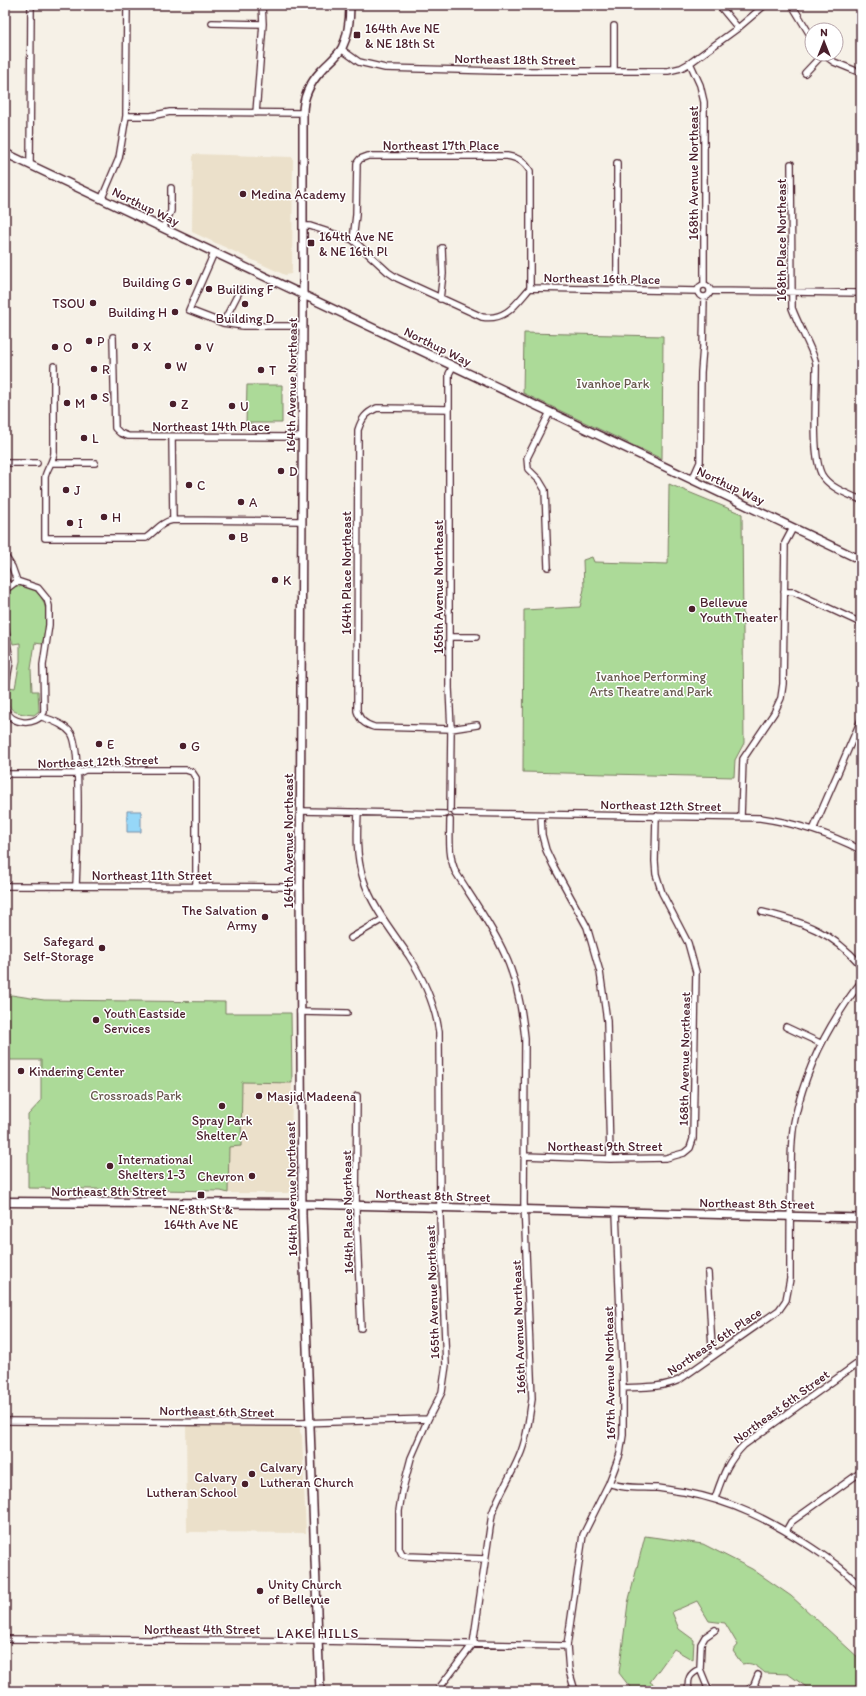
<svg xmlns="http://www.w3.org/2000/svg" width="866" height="1696" font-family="Itim,sans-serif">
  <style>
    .built { fill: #ebe0ca }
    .green { fill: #acda98; stroke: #7b7c62 }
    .water { fill: #96d7f8; stroke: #788da6 }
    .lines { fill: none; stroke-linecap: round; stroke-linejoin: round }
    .minor-casing { stroke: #4a1f2b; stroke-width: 8 }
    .tertiary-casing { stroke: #4a1f2b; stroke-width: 10 }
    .secondary-casing { stroke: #4a1f2b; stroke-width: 11 }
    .minor { stroke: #fff; stroke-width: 5.5 }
    .tertiary { stroke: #fff; stroke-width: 7 }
    .secondary { stroke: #fff; stroke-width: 8 }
    .poi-dot { fill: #4a1f2b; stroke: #fff; stroke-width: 1.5 }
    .labels { text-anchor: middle; stroke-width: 3; stroke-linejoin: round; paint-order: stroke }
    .poi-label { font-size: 13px; fill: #4a1f2b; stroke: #fff; text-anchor: start }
    .street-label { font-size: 13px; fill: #4a1f2b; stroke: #fff }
    .park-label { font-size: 13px; fill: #67574c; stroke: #fff }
    .neighbourhood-label { font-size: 14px; letter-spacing: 1px; fill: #4a1f2b; stroke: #fff }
  </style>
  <rect width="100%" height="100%" fill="#f6f1e7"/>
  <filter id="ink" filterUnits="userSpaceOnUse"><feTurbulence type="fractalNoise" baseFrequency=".025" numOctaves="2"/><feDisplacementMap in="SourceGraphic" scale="8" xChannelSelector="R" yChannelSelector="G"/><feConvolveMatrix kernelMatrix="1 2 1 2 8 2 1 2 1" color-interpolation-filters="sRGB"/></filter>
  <g filter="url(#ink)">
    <path class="built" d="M193,154L293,157L292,270L291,274L285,275L192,232Z
      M242,1082L292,1083L291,1189L288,1193H228L229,1146H241Z
      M186,1422L300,1423V1432L302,1436L306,1533L187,1532Z"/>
    <path class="green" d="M524,333L663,336L662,459L523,393Z
      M247,385H282V423H246Z
      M669,484L742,514L744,743L735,760L734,777L523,772L524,610L580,607L584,589L583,560L592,557L594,562L668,564Z
      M15,586C49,583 51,620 42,644L35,643L31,669L32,691H38L39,711L34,715C11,713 6,711 9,687L15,688L20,661V643L13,644L5,614L6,594Z
      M5,994L44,1000L225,1002V1013H291L292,1083L242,1082L241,1146L229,1147L228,1193L221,1191L28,1188V1115L41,1101V1060H5Z
      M645,1536L703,1544L752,1569L791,1596L861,1660V1691H812L788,1674L765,1673C757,1666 752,1662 742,1664L733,1651L738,1645L725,1623L709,1621L697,1601L672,1612L679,1629L694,1640L693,1660L674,1649L650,1682L663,1691H633L619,1673L628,1603Z"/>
    <path class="water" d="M127,811H141V832H127Z"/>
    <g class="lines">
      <defs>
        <path id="minor" d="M719,5L738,28
          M792,5L812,38
          M212,23L263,24
          M614,26V71
          M341,49L359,62L385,68L497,71H668L681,68L690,63L738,28L765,5
          M823,54L834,62L861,73
          M690,63L700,85L704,102V285
          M805,73L823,54
          M256,113L263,24L262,5
          M126,116H151L170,112L303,113
          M791,164L792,308C799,327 810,344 816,363C817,386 810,463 824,478C833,489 848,494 861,500
          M30,165L31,5
          M102,198L119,158L126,116L127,5
          M303,226H310L353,240L388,272L397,278L482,317C506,321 516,304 530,288L698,291
          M163,228L171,211V188
          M353,240L356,215L357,163L360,159L368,156H507C518,158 524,161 530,171V288
          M214,253L189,310L223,323L243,326H303
          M698 291a6 6 0 1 1 12 0a6 6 0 1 1-12 0Z
          M617,289V163
          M710,291L861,293
          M440,299L443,274L442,248
          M223,323L240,290
          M113,337L115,428L120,433L128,436L302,437
          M54,366V453C53,462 47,468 45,477V538H146C156,531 161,522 173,520L301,521
          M449,409L377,408C366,413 362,418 358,430L357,711C360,720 364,724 374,727L451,729L477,725
          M172,437L173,520
          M5,463H37
          M51,463H95
          M692,480L700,462L701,372L703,347L704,297
          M5,556L12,567L17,581
          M548,567L545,490L539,480L528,469L527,458L550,412
          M5,579L9,587
          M5,590L17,581L38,588L47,599L49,606V625L43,665L44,712C36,727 11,725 5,709
          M784,592H794L861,623
          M5,627L10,662L5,690
          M449,637H476
          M42,717C52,720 64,724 71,733C82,747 77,862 76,886
          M5,774H77L85,770H186L192,772L196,778V886
          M450,810L451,729L449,688V374L453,366
          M301,811L445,814
          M358,812C357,834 356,856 363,878C372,907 392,931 409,956C424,980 435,1004 439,1032L440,1217L446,1365L442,1392L428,1419L411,1458L402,1492L399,1511V1548L402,1554L407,1556L485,1559
          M455,813L760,818C795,823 830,834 861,850
          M541,815L542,835L546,850L553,865L587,927L600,972L607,1021L610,1159
          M741,817L743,759L774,713L781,698L783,684L785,543L793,528
          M813,830L861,720
          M5,886L300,887
          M762,912C804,922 832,932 861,965
          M351,938L383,919
          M300,1012L347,1013
          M786,1027L820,1043
          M357,1096L356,1212L361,1328
          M524,1156L610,1159L666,1158L684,1153L690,1148L693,1139L696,972L688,943L662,893L656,874L655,861L656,816
          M708,1273L712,1349L716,1354
          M623,1388C643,1387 661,1388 679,1380L779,1310L786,1300L790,1279C790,1243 790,1208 791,1172C791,1154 791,1135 795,1118C806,1067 829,1023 861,982
          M5,1421L300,1423L428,1419
          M609,1483C623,1489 641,1487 657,1488C666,1489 675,1491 684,1492C733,1501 771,1521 811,1547C829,1559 847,1571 861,1588
          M715,1498C723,1475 727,1462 744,1445L861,1361
          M786,1531L791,1522L861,1472
          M5,1639L319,1641L567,1646
          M754,1685L760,1691
          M437,1691L473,1644L492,1514C499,1494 511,1476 519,1457C527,1439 529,1418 532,1399L524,1203L525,1038C522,1009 517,981 505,955C493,927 471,897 455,871C448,854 450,838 450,820
          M575,1691L569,1671L567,1646L583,1535L609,1483L620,1454L623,1435V1388L616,1212
          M689,1691C687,1679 689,1674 700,1669
          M709,1691L700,1669L701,1644L705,1637L715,1630
          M747,1691L754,1685L758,1675"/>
        <path id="tertiary" d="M5,153L861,560
          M302,1204L861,1218
          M320,1691L302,1216L300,887L303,309V113C303,97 310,83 321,71C328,63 337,57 342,48C349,34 350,20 350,5"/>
        <path id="secondary" d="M5,1202L302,1204"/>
      </defs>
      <use href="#minor" class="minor-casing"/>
      <use href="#tertiary" class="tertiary-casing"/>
      <use href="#secondary" class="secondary-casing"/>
      <use href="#minor" class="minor"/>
      <use href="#tertiary" class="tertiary"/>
      <use href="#secondary" class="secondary"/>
    </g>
  </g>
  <g class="poi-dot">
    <rect x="353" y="31" width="8" height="8" rx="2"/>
    <circle cx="243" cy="194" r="4"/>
    <rect x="307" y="239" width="8" height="8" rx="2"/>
    <circle cx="189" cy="282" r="4"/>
    <circle cx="209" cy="289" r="4"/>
    <circle cx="93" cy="303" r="4"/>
    <circle cx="245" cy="304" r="4"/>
    <circle cx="175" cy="312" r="4"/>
    <circle cx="89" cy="341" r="4"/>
    <circle cx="135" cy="346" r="4"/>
    <circle cx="55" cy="347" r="4"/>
    <circle cx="198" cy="347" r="4"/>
    <circle cx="168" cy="366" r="4"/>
    <circle cx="94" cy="369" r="4"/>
    <circle cx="261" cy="370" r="4"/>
    <circle cx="94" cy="397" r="4"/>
    <circle cx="67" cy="403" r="4"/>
    <circle cx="173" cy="404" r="4"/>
    <circle cx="232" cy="406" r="4"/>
    <circle cx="84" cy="438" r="4"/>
    <circle cx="281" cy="471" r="4"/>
    <circle cx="189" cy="485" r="4"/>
    <circle cx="66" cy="490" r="4"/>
    <circle cx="241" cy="502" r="4"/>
    <circle cx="104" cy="517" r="4"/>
    <circle cx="70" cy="523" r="4"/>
    <circle cx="232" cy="537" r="4"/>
    <circle cx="275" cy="580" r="4"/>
    <circle cx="692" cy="609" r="4"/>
    <circle cx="99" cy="744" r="4"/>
    <circle cx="183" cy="746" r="4"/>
    <circle cx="265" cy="917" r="4"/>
    <circle cx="102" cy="948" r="4"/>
    <circle cx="96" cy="1020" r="4"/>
    <circle cx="21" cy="1071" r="4"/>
    <circle cx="259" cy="1096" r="4"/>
    <circle cx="222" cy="1106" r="4"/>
    <circle cx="110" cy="1166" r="4"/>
    <circle cx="252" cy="1176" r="4"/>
    <rect x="197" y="1191" width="8" height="8" rx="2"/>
    <circle cx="252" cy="1474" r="4"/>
    <circle cx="245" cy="1484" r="4"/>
    <circle cx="260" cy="1591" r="4"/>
  </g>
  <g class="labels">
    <g class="poi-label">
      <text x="365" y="33">164th Ave NE<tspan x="365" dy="15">&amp; NE 18th St</tspan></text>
      <text x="251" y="199">Medina Academy</text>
      <text x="319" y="241">164th Ave NE<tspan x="319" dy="15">&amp; NE 16th Pl</tspan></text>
      <text x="181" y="287" text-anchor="end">Building G</text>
      <text x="217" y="294">Building F</text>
      <text x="85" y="308" text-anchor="end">TSOU</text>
      <text x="167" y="317" text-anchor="end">Building H</text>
      <text x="245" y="323" text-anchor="middle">Building D</text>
      <text x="97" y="346">P</text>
      <text x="143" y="351">X</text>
      <text x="63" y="352">O</text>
      <text x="206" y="352">V</text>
      <text x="176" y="371">W</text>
      <text x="102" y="374">R</text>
      <text x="269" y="375">T</text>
      <text x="102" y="402">S</text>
      <text x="75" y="408">M</text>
      <text x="181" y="409">Z</text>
      <text x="240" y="411">U</text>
      <text x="92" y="443">L</text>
      <text x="289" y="476">D</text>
      <text x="197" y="490">C</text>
      <text x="74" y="495">J</text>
      <text x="249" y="507">A</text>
      <text x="112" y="522">H</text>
      <text x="78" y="528">I</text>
      <text x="240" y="542">B</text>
      <text x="283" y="585">K</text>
      <text x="700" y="607">Bellevue<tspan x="700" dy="15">Youth Theater</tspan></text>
      <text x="107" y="749">E</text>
      <text x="191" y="751">G</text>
      <text x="257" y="915" text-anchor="end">The Salvation<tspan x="257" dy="15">Army</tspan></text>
      <text x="94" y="946" text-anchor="end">Safegard<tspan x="94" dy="15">Self-Storage</tspan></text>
      <text x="104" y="1018">Youth Eastside<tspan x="104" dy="15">Services</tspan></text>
      <text x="29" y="1076">Kindering Center</text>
      <text x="267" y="1101">Masjid Madeena</text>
      <text x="222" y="1125" text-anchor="middle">Spray Park<tspan x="222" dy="15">Shelter A</tspan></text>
      <text x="118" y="1164">International<tspan x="118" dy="15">Shelters 1-3</tspan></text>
      <text x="244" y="1181" text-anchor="end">Chevron</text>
      <text x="201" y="1214" text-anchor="middle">NE 8th St &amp;<tspan x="201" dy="15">164th Ave NE</tspan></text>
      <text x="260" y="1472">Calvary<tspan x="260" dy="15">Lutheran Church</tspan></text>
      <text x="237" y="1482" text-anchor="end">Calvary<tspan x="237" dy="15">Lutheran School</tspan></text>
      <text x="268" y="1589">Unity Church<tspan x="268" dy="15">of Bellevue</tspan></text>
    </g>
    <g class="street-label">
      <text transform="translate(515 59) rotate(1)" y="5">Northeast 18th Street</text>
      <text x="441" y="150">Northeast 17th Place</text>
      <text transform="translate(693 173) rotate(-90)" y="5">168th Avenue Northeast</text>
      <text transform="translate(146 206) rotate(26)" y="5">Northup Way</text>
      <text transform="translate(781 240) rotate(-90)" y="5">168th Place Northeast</text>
      <text transform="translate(602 278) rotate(1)" y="5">Northeast 16th Place</text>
      <text transform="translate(438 346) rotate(26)" y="5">Northup Way</text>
      <text transform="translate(291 385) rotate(-89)" y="5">164th Avenue Northeast</text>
      <text x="211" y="431">Northeast 14th Place</text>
      <text transform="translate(731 485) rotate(25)" y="5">Northup Way</text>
      <text transform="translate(346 573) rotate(-90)" y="5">164th Place Northeast</text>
      <text transform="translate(438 587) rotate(-90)" y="5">165th Avenue Northeast</text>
      <text transform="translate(98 761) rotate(-2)" y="5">Northeast 12th Street</text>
      <text transform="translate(661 805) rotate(1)" y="5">Northeast 12th Street</text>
      <text transform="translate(288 841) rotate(-90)" y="5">164th Avenue Northeast</text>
      <text x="152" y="880">Northeast 11th Street</text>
      <text transform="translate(684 1059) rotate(-89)" y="5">168th Avenue Northeast</text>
      <text x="605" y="1151">Northeast 9th Street</text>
      <text transform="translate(291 1189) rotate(-91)" y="5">164th Avenue Northeast</text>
      <text x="109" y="1196">Northeast 8th Street</text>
      <text transform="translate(433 1195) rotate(2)" y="5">Northeast 8th Street</text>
      <text transform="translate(757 1203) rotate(1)" y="5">Northeast 8th Street</text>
      <text transform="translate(347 1212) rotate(-91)" y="5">164th Place Northeast</text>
      <text transform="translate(432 1292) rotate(-92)" y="5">165th Avenue Northeast</text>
      <text transform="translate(518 1327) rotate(-92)" y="5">166th Avenue Northeast</text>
      <text transform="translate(714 1341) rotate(-34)" y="5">Northeast 6th Place</text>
      <text transform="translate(609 1373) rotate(-91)" y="5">167th Avenue Northeast</text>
      <text transform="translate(781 1406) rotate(-36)" y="5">Northeast 6th Street</text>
      <text transform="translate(217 1411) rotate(1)" y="5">Northeast 6th Street</text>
      <text x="202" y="1634">Northeast 4th Street</text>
    </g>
    <g class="park-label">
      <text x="613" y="388">Ivanhoe Park</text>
      <text x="651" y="681">Ivanhoe Performing<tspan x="651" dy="15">Arts Theatre and Park</tspan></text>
      <text x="136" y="1100">Crossroads Park</text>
    </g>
    <g class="neighbourhood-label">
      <text x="318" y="1638">LAKE HILLS</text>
    </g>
  </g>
  <rect width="866" height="1696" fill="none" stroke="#fff" stroke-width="20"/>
  <rect x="10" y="10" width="846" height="1676" fill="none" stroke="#4a1f2b" stroke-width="1.5" filter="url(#ink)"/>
  <g transform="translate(824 42)"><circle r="19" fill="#ffffff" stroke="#b7a5aa"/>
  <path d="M0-3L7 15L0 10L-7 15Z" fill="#4a1f2b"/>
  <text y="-6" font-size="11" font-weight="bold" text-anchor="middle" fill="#4a1f2b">N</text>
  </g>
</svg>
